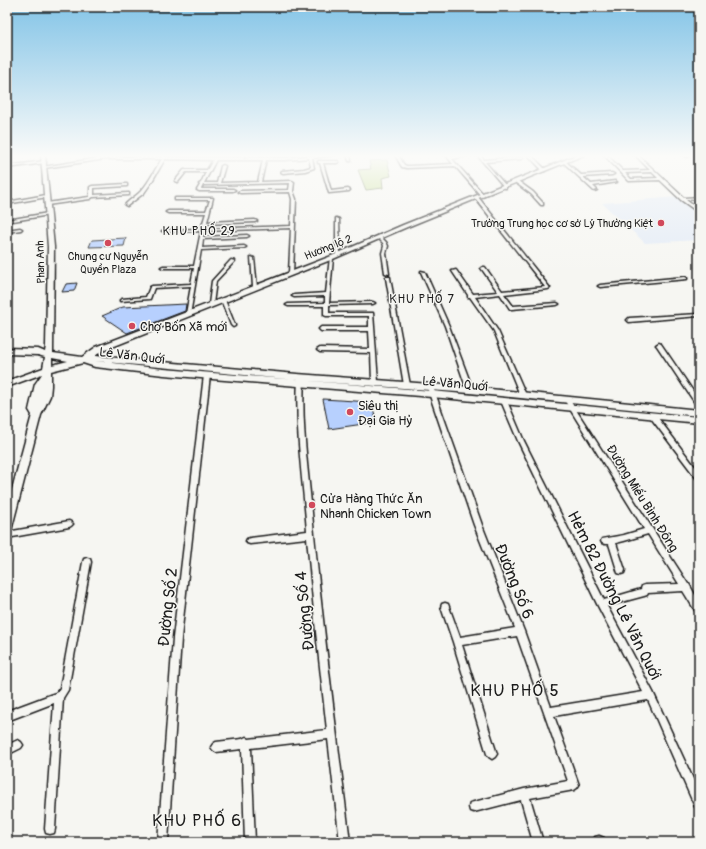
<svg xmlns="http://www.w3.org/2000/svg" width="706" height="849" font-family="Pangolin,sans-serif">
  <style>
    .built { fill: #e3ebf6 }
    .green { fill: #c6de94; stroke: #717d58 }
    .building { fill: #b7d0fe; stroke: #1c1c1c }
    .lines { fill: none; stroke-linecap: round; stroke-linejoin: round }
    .minor-casing { stroke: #1c1c1c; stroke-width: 3 }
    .secondary-casing { stroke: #1c1c1c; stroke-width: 3 }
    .minor { fill: #f6f6f2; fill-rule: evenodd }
    .secondary { fill: #f6f6f2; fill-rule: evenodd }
    .poi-dot { fill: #d1495b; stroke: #f6f6f2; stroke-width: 1.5 }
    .labels { text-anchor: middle; stroke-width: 3; stroke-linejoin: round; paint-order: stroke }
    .far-poi-label { font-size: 11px; fill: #1c1c1c; stroke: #f6f6f2; text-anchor: end }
    .far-street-label { font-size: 11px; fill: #1c1c1c; stroke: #f6f6f2 }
    .far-neighbourhood-label { font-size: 12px; letter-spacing: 1px; fill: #1c1c1c; stroke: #f6f6f2 }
    .poi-label { font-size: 13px; fill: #1c1c1c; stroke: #f6f6f2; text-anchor: start }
    .street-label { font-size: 13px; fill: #1c1c1c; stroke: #f6f6f2 }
    .near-street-label { font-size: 16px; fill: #1c1c1c; stroke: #f6f6f2 }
    .near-neighbourhood-label { font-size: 17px; letter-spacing: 1px; fill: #1c1c1c; stroke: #f6f6f2 }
  </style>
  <rect width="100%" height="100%" fill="#f6f6f2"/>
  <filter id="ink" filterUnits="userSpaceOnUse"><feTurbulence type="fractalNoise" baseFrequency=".025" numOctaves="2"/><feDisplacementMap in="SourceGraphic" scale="8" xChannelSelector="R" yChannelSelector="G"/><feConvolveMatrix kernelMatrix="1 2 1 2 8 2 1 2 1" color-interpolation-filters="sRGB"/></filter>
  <g filter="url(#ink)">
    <path class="built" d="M677,197L699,215V240L645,243L602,203Z"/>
    <path class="green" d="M387,160L391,176L382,178L383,188L366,190L358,170L371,169L369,161Z"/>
    <path class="building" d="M126,238L124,246L89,247L92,240Z
      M77,283L74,291L62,292L66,284Z
      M186,304L185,311L127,333L102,316L123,307Z
      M323,399L371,402L377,422L329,429Z"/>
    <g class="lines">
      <defs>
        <path id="minor" d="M162,155H165V157L285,158L319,155H336L312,158L314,168L305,171L283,173L281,172L282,171L304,169L311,167L309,158L285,160H266L261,182L292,181L294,182L293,191L296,199L293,274L289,273L291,228L204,231L203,237L247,235L249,236L247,237L203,239L202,248L244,246L246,247L244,248L201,250L190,315H188L186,314L191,286L154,288L150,299L120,301V300L122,299L146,297L150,287L152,286L191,284L194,268H163L161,267L163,266H194L201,231L164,232L162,231L164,230L201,229L206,213H168L166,212L168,211H206L210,200H175V198H213L207,222L255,220L257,221L255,222L206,224L205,229L291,226L292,199L290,192L240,193L238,192L240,191L289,190L290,183L203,185L201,189H233L235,190L233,191H199L197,190L200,185L199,184L201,183L206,172H186L178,182L175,181L184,170H207L213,160L165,159L151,183L144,193L127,206L125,205C130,199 137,196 142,190C150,181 155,169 162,159H106L44,168L42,167L106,157H162ZM216,160H263L258,182L220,183L225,166L223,165L221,166L217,183H204Z
          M347,155H350L351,161H349Z
          M395,155H398L404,165L407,166L453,164L446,155H449L450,157L461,155H471L452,159L485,196L482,197L455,166L407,168L402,167Z
          M477,155H480L484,160L521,157L523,158L521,159L485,162L506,186V188H505Z
          M528,155H531L545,169V171H543Z
          M604,155H607L623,171L650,170L635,155H638L684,198L699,197V199L686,200L699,210V213L681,200L660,180L629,181ZM652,172L658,178L631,179L625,173Z
          M684,155H688L689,156L687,157Z
          M44,161L46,162L45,163L7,168V166Z
          M318,161H338L339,162L337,163H323L331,191L348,189L350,190L349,191L329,193L320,163H318Z
          M565,161L581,175L612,173L614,174L612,175L583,177L591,184L615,181L617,182L593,186L597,190L594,191L564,163L563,162Z
          M516,181H518L533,192L543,203V205H541L531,194L516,183Z
          M126,184H127V186L94,188V195L128,193H129V195L93,197L90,199L47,205L45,204L47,203L89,197L90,196V187L92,186Z
          M46,195L48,196L47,197L7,204V202Z
          M476,197H478L550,288L548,289L504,294L513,306L557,303L559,304L557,305L512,309H510L500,294L475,297L498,331L526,395L523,397L520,395L494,331L470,297H468V295L452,271L456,270L473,294L498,292L481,268L483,267H485L502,291L545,287L476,199Z
          M48,213L50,214L49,215L7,222V220Z
          M336,218L339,219L340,254L338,255L336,254Z
          M20,228L22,229L21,230L7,232V230Z
          M378,236H380L386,242L388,246L386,253L389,274L385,273L382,253L384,246L383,243L378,238Z
          M251,257L254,258L257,287L255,288L253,287Z
          M330,257L333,258L329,303L373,302L375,303L373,304L329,305V313H373L378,382L377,383H373L372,382L371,353L320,352L317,350L320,348L370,349L369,331H321L319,329L321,327H369V316H326L324,315V306H288L286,305L288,304L325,303V296L294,297L292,296L294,295L326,293Z
          M231,260L235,261L216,281L213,304V305H209V304L212,281Z
          M421,271L425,272L449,326L473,390L472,391H468L467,390L445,326L421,272Z
          M386,277H390V278L410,385L407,387L404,385L386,278Z
          M685,277L687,278V279L600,287L598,286L600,285Z
          M221,299H223L225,300L235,325V326L233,327L231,325L221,300Z
          M699,314V316L629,322L627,320L629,318Z
          M659,343L661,344L699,400V406H697L657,346L656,345Z
          M207,373L210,375L181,638L168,842H158L173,638L204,375Z
          M301,377L304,379C301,427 309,476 313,524C323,630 337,736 350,842H340L328,739L251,748L255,842H245L242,749L216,752L213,750L211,747L213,744L216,742L242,739L246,737L249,739L327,730L316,632L307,538L250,544L247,543L246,541L247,539L250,538L307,531C303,481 295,430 298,379Z
          M430,385L433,387L482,525L524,631L551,707L643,692L598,606L518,441L501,401L502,400H506L507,401L524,441L604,600L641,589L642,586L645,585L679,584L648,534L624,541L616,543L625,570L624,573L621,574L618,573L609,544H605L602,543L601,541L602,539L624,535L644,529L565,401L564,400L565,399H569L688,584H689L699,602V613L696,612L683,591L648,593L647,595L644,596L607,606L653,692L699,792V808L695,807L648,700L554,716L579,785L577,788L574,790L530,798L543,842H533L521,800L474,812L470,811L469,807L470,803L474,802L524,789L568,781L517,636L462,645L497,754L495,757L492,759L489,757L487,754L453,642L441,607L442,604L445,603L448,604L460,637L515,628L474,525L427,387Z
          M651,414H655L699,472V480L697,479L651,418L650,416Z
          M69,521L71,522L73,524L71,526L69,527L7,538V532Z
          M87,558L90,559L91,562L68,690L63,698L55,829L54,833L50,834L46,833L45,829L54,703L7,721V711L50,695L56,693L60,688L83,562L84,559Z
          M18,740L21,742L23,745L21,748L7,755V745Z
          M599,836L604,838L605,842H594L595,837Z"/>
        <path id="secondary" d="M41,155H45L54,247L53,353L82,357L96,347L329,257L403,225L577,155H584L407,227L333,259L102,351L95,356L297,374L470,387L699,410V416L470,393L297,380L95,361L164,369L432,391L699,417V423L432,397L164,375L95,367L83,363L51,371V386L50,396L41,415L12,527L11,530L7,532V508L32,415L29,410L35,384L42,374L7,387V381L43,368L45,357L38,355L7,354V348L38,349L45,352L46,346L48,247ZM52,358L68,361L52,365Z"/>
      </defs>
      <use href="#minor" class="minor-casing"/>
      <use href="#secondary" class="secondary-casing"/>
      <use href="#minor" class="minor"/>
      <use href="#secondary" class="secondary"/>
    </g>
  </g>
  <linearGradient id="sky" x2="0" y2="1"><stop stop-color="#83c4e7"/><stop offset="0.57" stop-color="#fbfbf9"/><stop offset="1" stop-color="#fbfbf9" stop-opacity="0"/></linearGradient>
  <rect width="706" height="274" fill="url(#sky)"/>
  <g class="poi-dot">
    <circle cx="661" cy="223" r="4"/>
    <circle cx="108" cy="243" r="4"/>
    <circle cx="132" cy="326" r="4"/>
    <circle cx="350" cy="412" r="4"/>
    <circle cx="312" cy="505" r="4"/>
  </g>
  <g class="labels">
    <g class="far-poi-label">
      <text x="653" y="227">Trường Trung học cơ sở Lý Thường Kiệt</text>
      <text x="108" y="260" text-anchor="middle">Chung cư Nguyễn<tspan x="108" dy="13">Quyền Plaza</tspan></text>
    </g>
    <g class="far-street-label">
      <text transform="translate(328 247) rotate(-22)" y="4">Hương lộ 2</text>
      <text transform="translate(40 262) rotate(-92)" y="4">Phan Anh</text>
    </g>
    <g class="far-neighbourhood-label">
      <text x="199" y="235">KHU PHỐ 29</text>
      <text x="422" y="303">KHU PHỐ 7</text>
    </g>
    <g class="poi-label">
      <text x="140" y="331">Chợ Bốn Xã mới</text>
      <text x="358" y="410">Siêu thị<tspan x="358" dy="15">Đại Gia Hỷ</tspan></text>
      <text x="320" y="503">Cửa Hàng Thức Ăn<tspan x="320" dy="15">Nhanh Chicken Town</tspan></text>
    </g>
    <g class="street-label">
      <text transform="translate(132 355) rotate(7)" y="5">Lê Văn Quới</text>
      <text transform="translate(455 383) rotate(5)" y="5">Lê Văn Quới</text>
      <text transform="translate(643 498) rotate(58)" y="5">Đường Miếu Bình Đông</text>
    </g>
    <g class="near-street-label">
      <text transform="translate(515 581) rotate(68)" y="6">Đường Số 6</text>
      <text transform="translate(615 595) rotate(63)" y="6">Hẻm 82 Đường Lê Văn Quới</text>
      <text transform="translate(167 607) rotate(-84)" y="6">Đường Số 2</text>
      <text transform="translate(304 611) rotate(-96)" y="6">Đường Số 4</text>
    </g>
    <g class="near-neighbourhood-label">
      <text x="515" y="696">KHU PHỐ 5</text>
      <text x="197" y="826">KHU PHỐ 6</text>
    </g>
  </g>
  <rect width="706" height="849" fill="none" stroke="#f6f6f2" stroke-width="24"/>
  <rect x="12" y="12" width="682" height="825" fill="none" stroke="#1c1c1c" stroke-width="1.5" filter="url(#ink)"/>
</svg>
